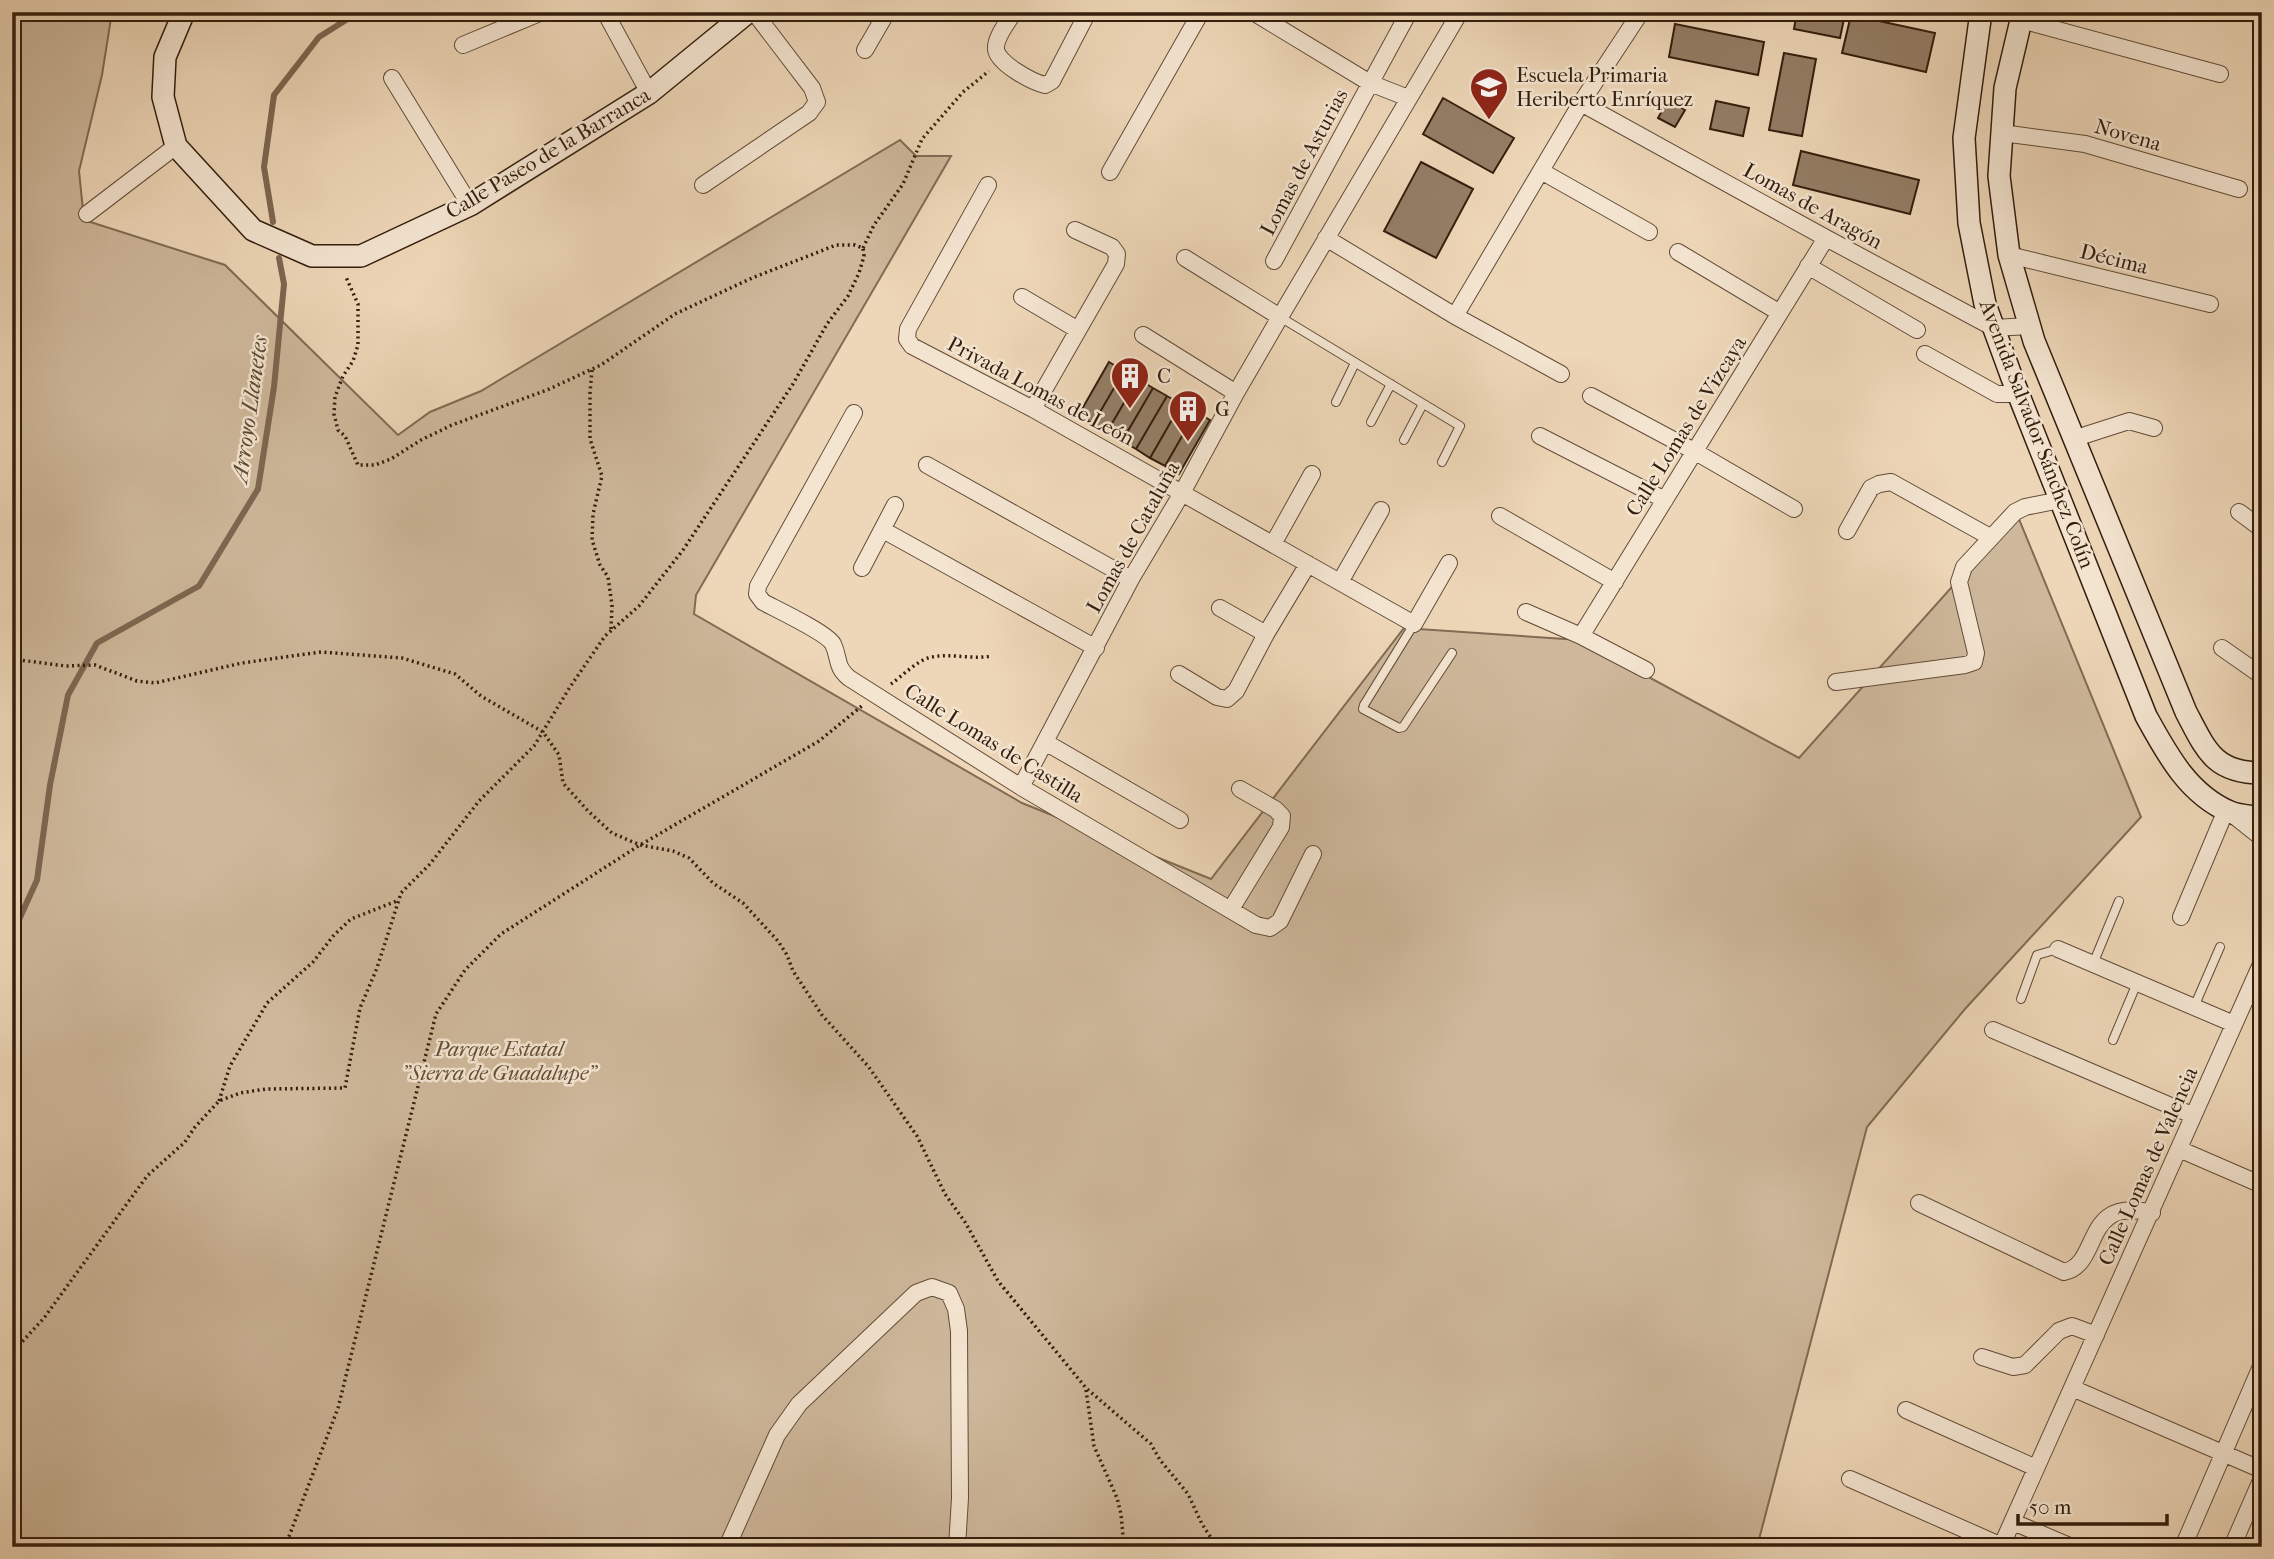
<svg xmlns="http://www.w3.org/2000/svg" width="2274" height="1559" font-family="'IM FELL French Canon',serif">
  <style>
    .green { fill: #ceb89b; stroke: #806b54; stroke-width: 2 }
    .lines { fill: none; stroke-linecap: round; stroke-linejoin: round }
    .stream { stroke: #7d6751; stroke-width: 6 }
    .building { fill: #947e66; stroke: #331e0d; stroke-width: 2 }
    .lane-casing { stroke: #624c38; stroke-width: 10 }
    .street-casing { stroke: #624c38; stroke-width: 18 }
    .secondary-casing { stroke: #331e0d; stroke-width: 24 }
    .path { stroke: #331e0d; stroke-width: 3.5; stroke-dasharray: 2 3.5; stroke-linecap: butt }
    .lane { stroke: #f4e5d1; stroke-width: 8 }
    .street { stroke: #f4e5d1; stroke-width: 16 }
    .secondary { stroke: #f4e5d1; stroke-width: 21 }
    .labels { text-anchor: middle; stroke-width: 5; stroke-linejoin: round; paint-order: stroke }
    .poi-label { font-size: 21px; fill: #331e0d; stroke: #f4e5d1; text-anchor: start }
    .street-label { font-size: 21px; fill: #331e0d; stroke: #f4e5d1 }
    .park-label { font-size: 21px; font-style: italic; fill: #624c38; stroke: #f4e5d1 }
    .water-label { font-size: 23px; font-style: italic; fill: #5e4935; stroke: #f4e5d1 }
  </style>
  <rect width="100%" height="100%" fill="#eed7b8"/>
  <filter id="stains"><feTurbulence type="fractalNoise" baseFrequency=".00286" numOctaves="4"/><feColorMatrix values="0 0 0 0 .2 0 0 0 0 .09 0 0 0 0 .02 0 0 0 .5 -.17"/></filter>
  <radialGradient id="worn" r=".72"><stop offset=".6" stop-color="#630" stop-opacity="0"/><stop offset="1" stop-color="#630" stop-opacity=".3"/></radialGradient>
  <path class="green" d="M12,12H112L102,75L79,171L84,220L225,265L398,435L430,412L481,391L900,140L916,156H951L696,595L694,614L1022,803L1211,879L1404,628L1580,640L1799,758L2017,514L2141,817L1965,1009L1867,1127L1757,1547H12Z"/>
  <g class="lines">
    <path class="stream" d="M273,222L264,167L274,95L319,37L354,15L356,12
      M12,935L37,880L50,785L68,695L97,643L199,586L258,489L274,387L284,284L279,258"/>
  </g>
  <path class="building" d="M1797,12L1845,14L1840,38L1794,29Z
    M1851,15L1935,33L1926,72L1842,53Z
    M1675,24L1764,42L1758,75L1669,57Z
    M1784,53L1816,59L1802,136L1769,130Z
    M1443,98L1514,138L1493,173L1423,134Z
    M1668,100L1685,110L1675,127L1658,118Z
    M1716,101L1749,108L1743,136L1710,129Z
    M1801,151L1919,180L1910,214L1793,185Z
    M1421,162L1473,189L1436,258L1384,231Z
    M1109,362L1124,371L1093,424L1078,416Z
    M1124,371L1138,379L1107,432L1093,424Z
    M1138,379L1153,388L1122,441L1107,432Z
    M1153,388L1167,396L1136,449L1122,441Z
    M1167,396L1181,404L1150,458L1136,449Z
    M1181,404L1196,412L1165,466L1150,458Z
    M1196,412L1210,420L1179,474L1165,466Z"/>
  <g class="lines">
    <defs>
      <path id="lane" d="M1280,317L1460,426L1442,462
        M1336,402L1355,363
        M1371,422L1391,384
        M1404,440L1423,404
        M1414,624L1364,705L1363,709L1399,728L1403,727L1452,653
        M2093,964L2119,901
        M2021,999L2037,955L2058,949
        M2194,1007L2220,947
        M2113,1040L2137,983"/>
      <path id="street" d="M605,12L649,93
        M1014,12C1008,22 995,37 996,49C997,63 1032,82 1045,85L1052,81L1088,12
        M1253,12L1370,83L1408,98
        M2021,20L2220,74
        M463,45L542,12
        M865,50L887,12
        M392,78L470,205
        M1581,103L1826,238L1994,328L2029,326
        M2002,133L2085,144L2239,189
        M1541,171L1649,232
        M1110,172L1201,12
        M703,185L809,113L817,102L812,88L754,12
        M988,185L908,329L907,339L912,346L1033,409L1414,624L1449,563
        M87,214L176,146
        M1326,238L1455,316L1561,374
        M1678,252L1780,313
        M2009,255L2210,304
        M1185,258L1280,317
        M1274,261L1409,12
        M1808,266L1917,330
        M1022,297L1078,330
        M1455,316L1581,103L1641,12
        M1143,335L1236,393
        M1925,354L1997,394H2018
        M1591,396L1694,451L1794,509
        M1033,409L1116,264L1117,254L1112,247L1075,230
        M854,413L758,586L757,594L763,602C776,609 827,633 833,644C840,659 835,666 849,678L1021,787L1256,925L1270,928L1280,921L1313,854
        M1540,436L1665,500
        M2073,439L2129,421L2154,428
        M927,465L1131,579
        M2239,512L2262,529
        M1500,516L1615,582
        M883,530L1096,648
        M1847,531L1871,488L1879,484L1891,482L1990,537
        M1273,544L1312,474
        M862,568L895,505
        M1340,582L1381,510
        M1220,608L1266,634
        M1526,612L1581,636L1646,670
        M1581,636L1826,238
        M2222,648L2262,676
        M1179,674L1217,697L1227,699L1236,691L1266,634L1308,564
        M1836,682L1965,665L1974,662L1976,653L1959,582L1964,567L2015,512L2025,507L2060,500
        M1045,742L1180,820
        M1021,787L1131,579L1182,493L1236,393L1280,317L1460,12
        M2233,815L2262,838
        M1231,909L1281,827L1282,816L1275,809L1240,789
        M2181,917L2226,810
        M2058,949L2234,1024
        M1993,1030L2192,1115
        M2179,1149L2262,1185
        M1919,1203L2064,1272C2102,1264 2081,1196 2152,1213
        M1982,1357L2013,1367L2025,1365L2059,1331L2072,1326L2096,1335
        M2072,1388L2262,1470
        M1906,1410L2036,1468
        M1850,1479L2002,1546
        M2013,1522L2072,1547
        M727,1547L777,1435L799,1404L916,1293L932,1287L949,1293L956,1309L959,1331L960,1498L957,1547
        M2001,1547L2262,962
        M2183,1547L2262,1364
        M2232,1547L2262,1478"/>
      <path id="secondary" d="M184,12L165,57L163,97L176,146L253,230L312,256H361L470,205L649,93L748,12
        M1981,12L1964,138L1969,223L1985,304L2012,378L2146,716C2167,754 2188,794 2230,812C2239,816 2252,816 2262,818
        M2023,12L2005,88L1999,176L2009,255L2034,341L2186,712C2206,750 2214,773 2262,773"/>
    </defs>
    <use href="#lane" class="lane-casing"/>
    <use href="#street" class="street-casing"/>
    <use href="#secondary" class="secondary-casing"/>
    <path class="path" d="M863,248L874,225L903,184L922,139L963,92L989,71
      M592,370L590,393V439L602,476L593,514L592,540L600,565L608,577L612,605L611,629
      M12,659L66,666L95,665L137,681L155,683L242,663L321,652L402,658L455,674L481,696L543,732L559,755L563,783L588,811L612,833L640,845L673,851L689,858L713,883L743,903L778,941L787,955L793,971L822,1015L868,1066L917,1136L945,1194L965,1222L998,1281L1086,1388L1151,1444L1160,1460L1188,1494L1202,1524L1217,1547
      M891,684C902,676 916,662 928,658C948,652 970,660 991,656
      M219,1101L230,1066L267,1003L313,962L334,935L351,919L397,901
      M12,1343H21L44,1318L147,1176L185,1142L195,1127L219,1101L240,1093L266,1089L345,1088L360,1008L377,968L401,893L430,864L479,801L534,746L570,687L605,636L639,606L683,550L793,384L827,324L848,296L859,273L864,256L863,248L855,245H836L752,278L675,314L601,365L547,390L452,425L421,440L391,459L375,465H358L345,436L338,430L334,414L335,397L343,376L353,361L358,345V304L346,277
      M1086,1390L1094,1446L1117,1498L1121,1514L1124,1547
      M285,1547L338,1408L436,1014L465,970L501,934L640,845L819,741L863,705"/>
    <use href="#lane" class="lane"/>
    <use href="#street" class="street"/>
    <use href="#secondary" class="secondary"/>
  </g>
  <defs>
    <symbol id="school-pin" viewBox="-11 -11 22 30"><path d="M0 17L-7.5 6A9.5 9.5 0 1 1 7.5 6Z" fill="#8f2418" stroke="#f4e5d1"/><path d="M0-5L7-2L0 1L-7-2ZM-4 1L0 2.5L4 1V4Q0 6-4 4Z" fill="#fff"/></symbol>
    <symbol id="building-pin" viewBox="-11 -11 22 30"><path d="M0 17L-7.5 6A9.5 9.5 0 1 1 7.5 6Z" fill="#8f2418" stroke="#f4e5d1"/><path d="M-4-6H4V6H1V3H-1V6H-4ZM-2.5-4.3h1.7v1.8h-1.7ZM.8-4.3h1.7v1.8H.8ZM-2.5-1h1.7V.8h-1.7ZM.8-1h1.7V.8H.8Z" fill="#fff"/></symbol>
  </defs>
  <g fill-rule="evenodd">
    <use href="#school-pin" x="1467" y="65" width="44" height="60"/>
    <use href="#building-pin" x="1108" y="354" width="44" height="60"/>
    <use href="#building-pin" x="1166" y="387" width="44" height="60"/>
  </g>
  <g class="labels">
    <g class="poi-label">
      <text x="1516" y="82">Escuela Primaria<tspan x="1516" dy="24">Heriberto Enríquez</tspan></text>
      <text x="1157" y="383">C</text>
      <text x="1215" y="416">G</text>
    </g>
    <g class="street-label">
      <text transform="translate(2128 135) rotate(16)" y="7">Novena</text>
      <text transform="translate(548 153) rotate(-31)" y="7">Calle Paseo de la Barranca</text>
      <text transform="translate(1304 162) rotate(-62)" y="7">Lomas de Asturias</text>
      <text transform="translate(1813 206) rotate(29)" y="7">Lomas de Aragón</text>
      <text transform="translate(2114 259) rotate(14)" y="7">Décima</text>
      <text transform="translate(1041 391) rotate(28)" y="7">Privada Lomas de León</text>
      <text transform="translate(1686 426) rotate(-58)" y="7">Calle Lomas de Vizcaya</text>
      <text transform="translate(2037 434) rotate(69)" y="7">Avenida Salvador Sánchez Colín</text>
      <text transform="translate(1133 537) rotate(-61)" y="7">Lomas de Cataluña</text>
      <text transform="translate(994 743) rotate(32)" y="7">Calle Lomas de Castilla</text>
      <text transform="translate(2148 1166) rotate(-66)" y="7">Calle Lomas de Valencia</text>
    </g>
    <g class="park-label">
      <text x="499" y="1056">Parque Estatal<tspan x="499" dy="24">"Sierra de Guadalupe"</tspan></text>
    </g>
    <g class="water-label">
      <text transform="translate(249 409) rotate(-82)" y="8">Arroyo Llanetes</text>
    </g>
  </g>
  <rect width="2274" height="1559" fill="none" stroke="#eed7b8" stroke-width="42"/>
  <rect x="14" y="14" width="2246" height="1531" fill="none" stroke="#331e0d" stroke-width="3.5"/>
  <rect x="21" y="21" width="2232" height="1517" fill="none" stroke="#331e0d" stroke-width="2"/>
  <path d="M2018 1514v10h149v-10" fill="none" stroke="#331e0d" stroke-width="3.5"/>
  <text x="2029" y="1514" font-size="21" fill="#331e0d" stroke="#f4e5d1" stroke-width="5" paint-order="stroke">50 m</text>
  <rect width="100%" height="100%" filter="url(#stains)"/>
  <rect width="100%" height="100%" fill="url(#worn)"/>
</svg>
